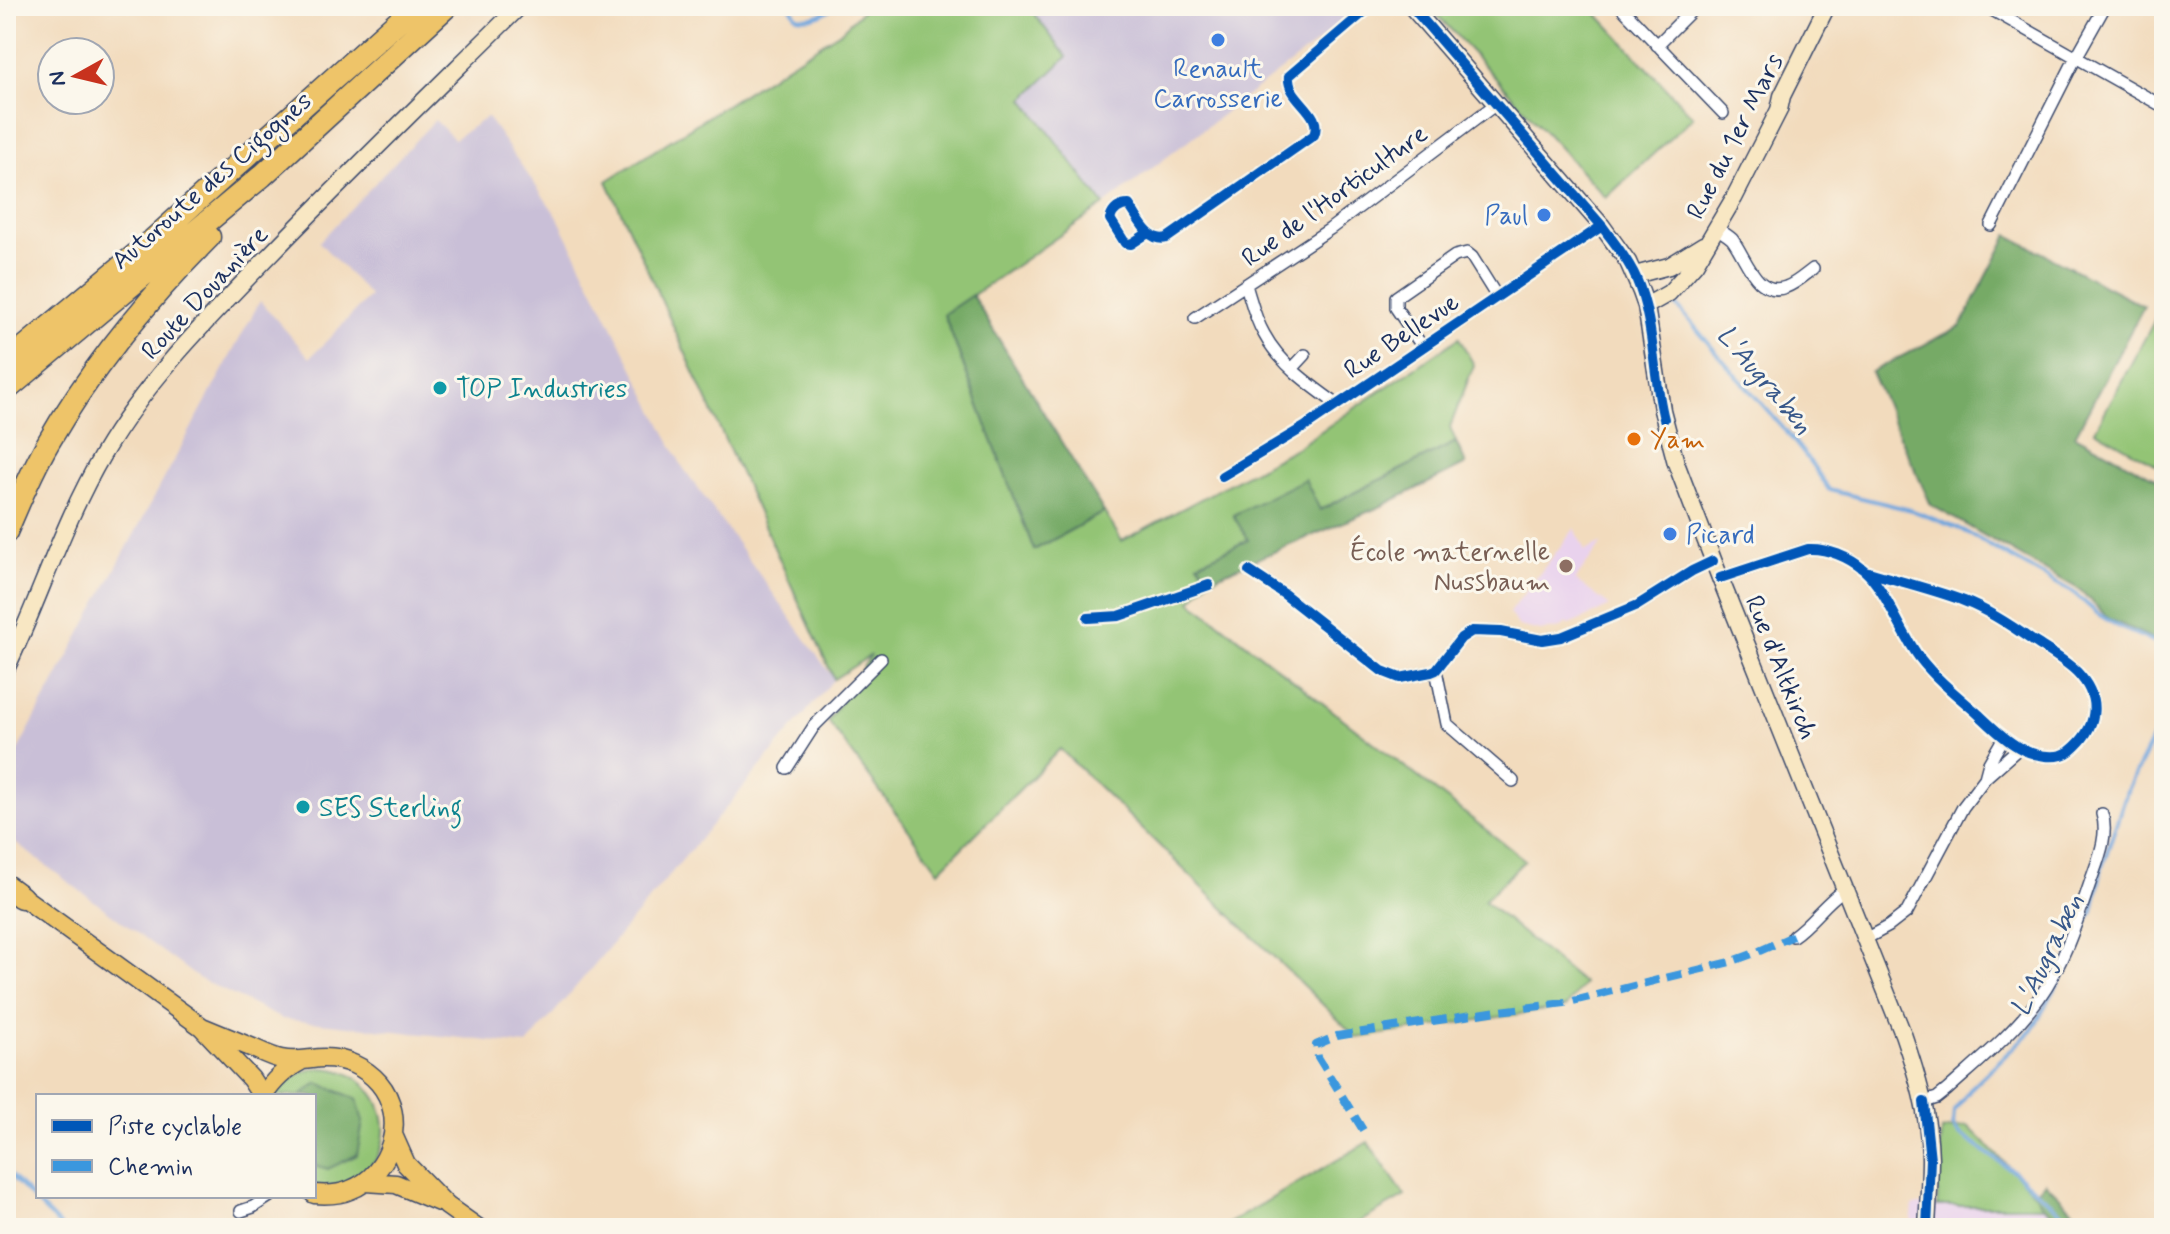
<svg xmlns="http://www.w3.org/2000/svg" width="2170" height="1234" font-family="Mynerve,sans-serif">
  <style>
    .built { fill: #e9d2ed }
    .industrial { fill: #c9bfd7 }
    .green { fill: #93c474; stroke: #577a69; stroke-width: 2 }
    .forest { fill: #76aa66; stroke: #486c62; stroke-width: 2 }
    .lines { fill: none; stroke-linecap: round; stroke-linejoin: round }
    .stream { stroke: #6fa5dd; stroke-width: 4 }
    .minor-casing { stroke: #3b496c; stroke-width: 14 }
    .secondary-casing { stroke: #3b496c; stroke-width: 19 }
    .primary-casing { stroke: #3b496c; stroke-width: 21 }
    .motorway-casing { stroke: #3b496c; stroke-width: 25 }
    .minor { stroke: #fff; stroke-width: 11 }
    .secondary { stroke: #f8e7c3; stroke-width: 16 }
    .primary { stroke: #eec469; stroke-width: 18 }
    .motorway { stroke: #eec469; stroke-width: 22 }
    .quiet { stroke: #3a97de; stroke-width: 8; stroke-dasharray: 16 8; stroke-linecap: butt }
    .cycleway-casing { stroke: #fbf7ec; stroke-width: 15 }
    .cycleway { stroke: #0057b8; stroke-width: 10 }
    .shop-dot { fill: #3f7fe0; stroke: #fbf7ec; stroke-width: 3 }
    .culture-dot { fill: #0f9aa8; stroke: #fbf7ec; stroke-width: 3 }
    .food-dot { fill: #e8710a; stroke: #fbf7ec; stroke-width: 3 }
    .education-dot { fill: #8d6e63; stroke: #fbf7ec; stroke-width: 3 }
    .labels { text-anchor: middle; stroke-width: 6; stroke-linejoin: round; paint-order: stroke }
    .shop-label { font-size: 26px; fill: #366cbe; stroke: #fbf7ec }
    .street-label { font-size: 26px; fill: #1b2f5e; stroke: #fbf7ec }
    .culture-label { font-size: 26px; fill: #0d838f; stroke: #fbf7ec; text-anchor: start }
    .food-label { font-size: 26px; fill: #c56008; stroke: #fbf7ec; text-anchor: start }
    .education-label { font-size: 26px; fill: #785e54; stroke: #fbf7ec; text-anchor: end }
    .water-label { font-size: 28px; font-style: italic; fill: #38588a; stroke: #fbf7ec }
  </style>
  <rect width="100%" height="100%" fill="#fbf7ec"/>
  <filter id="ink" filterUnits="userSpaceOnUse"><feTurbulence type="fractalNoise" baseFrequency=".0125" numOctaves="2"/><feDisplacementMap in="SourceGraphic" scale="16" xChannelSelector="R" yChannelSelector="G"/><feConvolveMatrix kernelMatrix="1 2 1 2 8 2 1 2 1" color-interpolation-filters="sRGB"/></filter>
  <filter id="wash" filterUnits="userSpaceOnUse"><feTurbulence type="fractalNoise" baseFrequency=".006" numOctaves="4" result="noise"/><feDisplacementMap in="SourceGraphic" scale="32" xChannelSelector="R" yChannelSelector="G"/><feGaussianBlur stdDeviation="1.8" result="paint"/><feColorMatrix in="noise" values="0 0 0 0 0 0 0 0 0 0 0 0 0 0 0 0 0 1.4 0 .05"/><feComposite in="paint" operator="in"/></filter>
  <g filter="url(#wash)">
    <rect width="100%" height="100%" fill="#f2dbbd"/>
    <path class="built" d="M1575,528L1585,551L1602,543L1575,580L1610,606L1570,625L1566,623L1561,628L1541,631L1519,626L1509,613Z
      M1913,1205L2043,1206L2067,1228H1911Z"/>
    <path class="industrial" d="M1028,6H1365L1104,205L1024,98L1067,57Z
      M487,117L557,216L682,466L834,679L527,1045L282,1019L198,978L6,836V772L260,301L310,358L370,296L319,242L435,120L454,139Z"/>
    <path class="green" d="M867,6H1028L1067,57L1024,99L1104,205L944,315L1034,550L1104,512L1122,541L1296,448L1459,338L1474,365L1450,427L1456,442L1319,510L1234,515L1249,540L1198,563L1210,579L1191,601L1525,860L1484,901L1584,984L1566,1007L1357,1038L1060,749L939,871L828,721L871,655L834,679L607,181L840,32Z
      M1429,6H1590L1693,117L1606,198Z
      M2158,314L2164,317V469L2095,430Z
      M319,1068C395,1068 408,1168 339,1185C331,1187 322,1186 314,1186V1096H274C286,1080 299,1071 319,1068Z
      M1968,1126L2035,1193L2043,1206H1937L1942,1130Z
      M1368,1142L1405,1196L1349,1228H1221Z"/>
    <path class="forest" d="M2008,235L2144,306L2075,435L2164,483V644L2109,619L2080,590L1931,505L1871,372L1961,326Z
      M972,295L1104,512L1034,550L944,314Z
      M1456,442L1466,464L1384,505L1210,579L1198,563L1248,540L1233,515L1305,479L1320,510Z
      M318,1083L357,1099L363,1122L357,1155L328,1169L314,1165V1096H300Z
      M2045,1182L2091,1228H2067L2043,1206L2035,1193Z"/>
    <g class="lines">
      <path class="stream" d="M790,6L797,17C813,20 823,14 836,6
        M1676,305C1694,325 1710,346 1728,366C1764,407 1800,443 1829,490L1911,510L1962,530L2074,593L2098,614L2121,628L2164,646
        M2077,935L2093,911L2102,867L2128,788L2164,716
        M2072,947L2065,971L2032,1030L1973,1086L1954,1111L1953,1125L1958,1133L2013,1171L2080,1228
        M6,1171L62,1228"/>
    </g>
  </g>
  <g filter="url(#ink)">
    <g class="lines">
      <defs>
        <path id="minor" d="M1620,6L1723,113
          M1985,6L2164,107
          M1657,45L1696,6
          M1991,225L2073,63L2105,6
          M1716,228C1721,231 1728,235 1732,239C1746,257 1756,298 1786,287C1795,284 1805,275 1813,269
          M1148,233L1131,244L1125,243L1110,219C1113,210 1119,205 1129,205C1139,219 1148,243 1167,238L1314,135C1324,112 1286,99 1289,76L1371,6
          M1246,285C1251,301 1255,319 1264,334C1280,364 1310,385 1338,405
          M1195,318L1330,229L1496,104
          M1422,346L1396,308V297L1455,256L1467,253L1472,257L1497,297
          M1292,369L1305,355
          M1222,476L1306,426L1602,226
          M1249,571L1284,594L1382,671L1400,678L1431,672L1436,670L1461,638L1472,631L1501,632L1542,640L1561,637L1638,605L1692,571L1713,561
          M1720,578L1808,549C1827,548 1849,557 1864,570C1885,588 1901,633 1919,657C1935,678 1956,695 1976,712C1989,724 2002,738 2018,747C2031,755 2057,761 2070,751C2097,729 2103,699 2077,672C2065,660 2047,650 2033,641C2012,626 1988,610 1964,601C1932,589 1898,581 1865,571
          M1436,670L1447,724L1513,781
          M787,768L814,726L881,659
          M1985,778L1989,763L2004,737
          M1793,936C1812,923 1825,902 1845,889
          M1865,939L1889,926L1907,912L1963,807L1985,778L2019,748
          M1924,1102L1937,1098L1947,1090C1979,1061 2014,1033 2039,998C2064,963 2077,921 2091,880C2098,860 2109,835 2102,814
          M241,1211L253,1207L270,1196"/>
        <path id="secondary" d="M1411,6L1602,226L1628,262L1641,292L1646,306L1662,410L1676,463L1720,578L1903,1034C1917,1075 1929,1114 1930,1158C1930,1181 1928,1205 1927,1228
          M1635,275L1669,266L1703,245
          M1646,306L1669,293L1695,264L1734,198L1779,110L1782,96L1827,6
          M6,669C40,598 63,522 103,454C146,381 208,319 266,259C349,173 435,90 520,6"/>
        <path id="primary" d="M13,890L202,1027L251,1079L262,1096
          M202,1027C219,1034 236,1041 253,1048C262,1052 272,1057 281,1059C297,1063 310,1058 324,1058C345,1058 365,1067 379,1083C408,1117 392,1174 350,1190C339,1195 327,1195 314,1194
          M263,1096C274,1080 284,1070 301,1061
          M394,1137L406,1164L447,1206L478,1228
          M366,1182L396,1184L439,1202"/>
        <path id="motorway" d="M6,363L145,247L415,6
          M6,390L262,176L447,6
          M6,532C19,502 31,472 48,443C91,368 148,299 209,237
          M6,886L21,897"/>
      </defs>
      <use href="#minor" class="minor-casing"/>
      <use href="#secondary" class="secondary-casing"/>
      <use href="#primary" class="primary-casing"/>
      <use href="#motorway" class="motorway-casing"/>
      <use href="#minor" class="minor"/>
      <use href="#secondary" class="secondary"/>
      <use href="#primary" class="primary"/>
      <use href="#motorway" class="motorway"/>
      <path class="quiet" d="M1363,1130L1318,1057L1316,1045L1337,1036L1491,1012L1565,1003L1730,962L1755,953L1793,936"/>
      <defs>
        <path id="cycleway" d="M1411,6L1602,226C1614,243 1628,259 1636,278C1655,322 1652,372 1664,419
          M1148,233L1131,244L1125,243L1110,219C1113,210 1119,205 1129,205C1139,219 1148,243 1167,238L1314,135C1324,112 1286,99 1289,76L1371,6
          M1222,476L1306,426L1602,226
          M1249,571L1284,594L1382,671L1400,678L1431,672L1436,670L1461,638L1472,631L1501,632L1542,640L1561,637L1638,605L1692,571L1713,561
          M1720,578L1808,549C1827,548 1849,557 1864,570C1885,588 1901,633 1919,657C1935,678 1956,695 1976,712C1989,724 2002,738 2018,747C2031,755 2057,761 2070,751C2097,729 2103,699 2077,672C2065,660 2047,650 2033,641C2012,626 1988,610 1964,601C1932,589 1898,581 1865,571
          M1088,618L1119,616L1209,585
          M1924,1102L1930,1159L1927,1228"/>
      </defs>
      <use href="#cycleway" class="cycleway-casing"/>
      <use href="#cycleway" class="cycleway"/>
    </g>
  </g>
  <g class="shop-dot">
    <circle cx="1218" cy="40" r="8"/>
    <circle cx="1544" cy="215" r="8"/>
    <circle cx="1670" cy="534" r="8"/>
  </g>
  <g class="culture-dot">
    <circle cx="440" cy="388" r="8"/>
    <circle cx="303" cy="807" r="8"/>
  </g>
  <circle class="food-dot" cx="1634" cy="439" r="8"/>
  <circle class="education-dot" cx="1566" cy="566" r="8"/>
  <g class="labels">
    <g class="shop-label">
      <text x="1218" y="77">Renault<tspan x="1218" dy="30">Carrosserie</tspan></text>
      <text x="1528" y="224" text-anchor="end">Paul</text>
      <text x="1686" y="543" text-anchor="start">Picard</text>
    </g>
    <g class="street-label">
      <text transform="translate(1734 136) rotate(-63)" y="9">Rue du 1er Mars</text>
      <text transform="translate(211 180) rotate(-41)" y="9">Autoroute des Cigognes</text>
      <text transform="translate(1334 195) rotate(-36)" y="9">Rue de l'Horticulture</text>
      <text transform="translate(204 292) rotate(-47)" y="9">Route Douanière</text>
      <text transform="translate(1401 335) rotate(-34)" y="9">Rue Bellevue</text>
      <text transform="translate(1782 667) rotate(68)" y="9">Rue d'Altkirch</text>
    </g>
    <g class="culture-label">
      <text x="456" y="397">TOP Industries</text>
      <text x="319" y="816">SES Sterling</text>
    </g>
    <g class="food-label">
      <text x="1650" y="448">Yam</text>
    </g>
    <g class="education-label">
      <text x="1550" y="560">École maternelle<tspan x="1550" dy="30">Nussbaum</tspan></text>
    </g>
    <g class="water-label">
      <text transform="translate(1766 379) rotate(50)" y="10">L'Augraben</text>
      <text transform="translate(2046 954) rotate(-64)" y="10">L'Augraben</text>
    </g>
  </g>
  <rect width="2170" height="1234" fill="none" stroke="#fbf7ec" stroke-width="32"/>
  <rect x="36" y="1094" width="280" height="104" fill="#fbf7ec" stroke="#a1a7b3" stroke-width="2"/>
  <rect x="52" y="1120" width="40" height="12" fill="#0057b8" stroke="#a1a7b3" stroke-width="2"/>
  <text x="108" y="1134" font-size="24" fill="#1b2f5e">Piste cyclable</text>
  <rect x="52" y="1160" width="40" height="12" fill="#3a97de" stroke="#a1a7b3" stroke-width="2"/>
  <text x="108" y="1174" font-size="24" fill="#1b2f5e">Chemin</text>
  <g transform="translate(76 76) rotate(262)"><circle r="38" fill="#fbf7ec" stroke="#a1a7b3" stroke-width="2"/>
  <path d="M0-6L14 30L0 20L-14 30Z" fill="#c8321e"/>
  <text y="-12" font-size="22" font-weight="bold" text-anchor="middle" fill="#1b2f5e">N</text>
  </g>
</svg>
